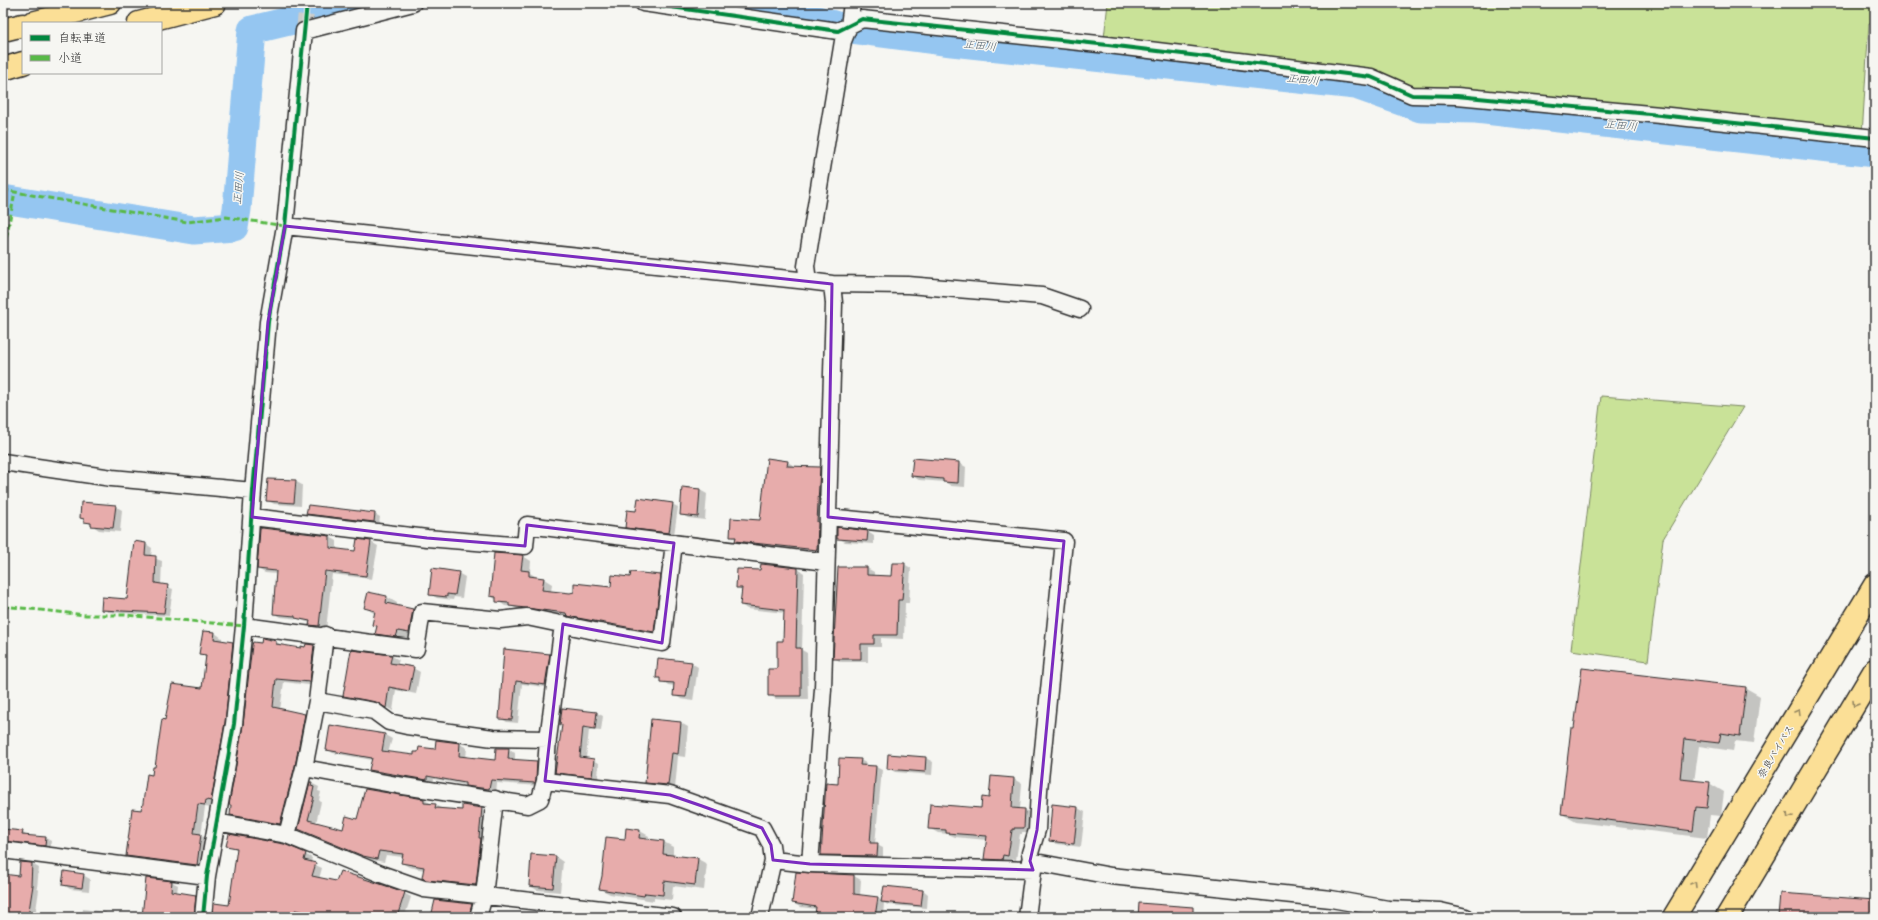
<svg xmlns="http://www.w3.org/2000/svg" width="1878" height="920" font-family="'Playpen Sans','Klee One',sans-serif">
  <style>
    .green { fill: #c9e298; stroke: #7a8662 }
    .shadow { fill: #0003 }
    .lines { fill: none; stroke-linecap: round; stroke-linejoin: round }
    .river { stroke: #95c6f1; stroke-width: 29 }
    .building { fill: #e7acab; stroke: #2b2b2b }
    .street-tunnel { stroke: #cdcdca; stroke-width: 16; stroke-dasharray: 16 8; stroke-linecap: butt }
    .street-casing { stroke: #2b2b2b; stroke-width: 19 }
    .highway-casing { stroke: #2b2b2b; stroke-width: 25 }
    .street { stroke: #f6f6f2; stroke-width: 16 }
    .highway { stroke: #fbdf96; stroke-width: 22 }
    .quiet { stroke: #58b947; stroke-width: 3; stroke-dasharray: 6 3; stroke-linecap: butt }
    .cycleway-casing { stroke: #f6f6f2; stroke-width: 6 }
    .cycleway { stroke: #00873e; stroke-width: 4 }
    .oneway { stroke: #938560 }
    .marked { fill: none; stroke: #7b2cbf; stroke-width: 3; stroke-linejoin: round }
    .labels { text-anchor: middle; stroke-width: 3; stroke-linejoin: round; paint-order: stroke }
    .street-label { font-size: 10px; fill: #2b2b2b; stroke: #f6f6f2 }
    .water-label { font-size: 11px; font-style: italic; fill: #4b5a66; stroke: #f6f6f2 }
  </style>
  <rect width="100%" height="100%" fill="#f6f6f2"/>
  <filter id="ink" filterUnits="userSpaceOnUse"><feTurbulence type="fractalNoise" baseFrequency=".025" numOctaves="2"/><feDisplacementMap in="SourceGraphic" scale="8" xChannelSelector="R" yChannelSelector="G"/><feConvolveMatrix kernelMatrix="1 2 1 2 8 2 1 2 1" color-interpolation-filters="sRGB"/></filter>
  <g filter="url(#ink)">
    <path class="green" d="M1108,3H1875V23H1869L1862,135L1441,95L1104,38Z
      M1601,396L1743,407L1663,539L1648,661L1571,650Z"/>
    <path class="shadow" d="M788,462L794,466V467L820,468L826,471L824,553L743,544L731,536L761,521Z
      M959,463L966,467L965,487L951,486L945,482L919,480L912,476Z
      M295,481L302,485L301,506L274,504L267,500Z
      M683,489L700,490L707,494L705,520L688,518L681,514Z
      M672,504L678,507L674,535L631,530L626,527L636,512Z
      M115,506L122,510L120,532L99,530L81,518Z
      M309,506L375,514L380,517L379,524L312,516L307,513Z
      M261,530L330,537L337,541V550L356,552L371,542L378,546L372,579L332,574L326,630L317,629L310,625V623L298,619L281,617L274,613L277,574L265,573L258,569Z
      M868,532L874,536V544L845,542L838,538Z
      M134,542L146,544L152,548L151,557L162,561L161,585L173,589L169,616L108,612L102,609L128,600Z
      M495,554L523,556L531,561L530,573L538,578L544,579L552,584L551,592L570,594L611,588L631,578L660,576L669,581L662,636L576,620L571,617L519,610L513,607L505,606L491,596Z
      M904,564L911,568L909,603H905L904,639L881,638V647H868V662H841L834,658L867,568L874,572V576L892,577Z
      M798,569L804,573L802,650L807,653L808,699H776L769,695L778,670L784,642L785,613L747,609L741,605L742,590L737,587L761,572Z
      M458,573L465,577L462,598L454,597L453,600L437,598L430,594Z
      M387,597L397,603V606L413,610L424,616L420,639L408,636L407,642L387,640L377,633L378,627L373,624L375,614L366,608Z
      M203,632L215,633L222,638V641L232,643L240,647L212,808L205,807L201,836L208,839L204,869L135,860L127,856L156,768L166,721L202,689L207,657L200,653Z
      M276,642L284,646L302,649L314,646L321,650L317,686L284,682L280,710L304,715L312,720L288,828L238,819L231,814L262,644Z
      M505,650L549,655L556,658L552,688L522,684L518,723L507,722L500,718L505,674L502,673Z
      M352,651L392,656L399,660L397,665L413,668L420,672L416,694L396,690L393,711L383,705L351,699L344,695Z
      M691,663L698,667L693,701L681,699L674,695L675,686L668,685L657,677Z
      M1746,688L1760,696L1754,743L1735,741L1733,751L1699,746L1694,782L1709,783L1724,792L1721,816L1710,815L1707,838L1576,822L1562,814Z
      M563,709L597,713L603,716L601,731L589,730L586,758L599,763L598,779L562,775L556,772L563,725Z
      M652,720L681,723L688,727L685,757L678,756L675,789L653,786L646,782Z
      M331,726L385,735L392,739L388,753L415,756L436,750L437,741L460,744L467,748L466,758L496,762L508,749L515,753V761L537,762L543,766L541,786L497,783L496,793L472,789L465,785L434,779L433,783L377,774L370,770L372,760L333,753L327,749Z
      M926,758L933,762L932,775L895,772L888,768Z
      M860,760L866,763V766L876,767L882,770L875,844L883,848V859L828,857L822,854L839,785Z
      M1014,779L1022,784L1020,809L1025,810L1033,814L1032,832H1022V834H1020L1016,860L1011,859L1010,864L993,863L985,859L987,840L955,837L948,834L938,833L929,828L982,809L990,799Z
      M311,783L319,787L318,791L321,792L319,800L321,802L316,823L344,830L357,821L424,800L443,809L462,811L481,809L489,813L483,889L430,882L423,878L424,870L409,867L402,863L403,857L386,855L384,862L372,860L299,829Z
      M1078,808L1085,812L1081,847L1057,844L1050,840Z
      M640,831L649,836V840L664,842L673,847V856L698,859L707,864L704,890L673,886L672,900L654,898V901L610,894L600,889L626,840Z
      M22,832L27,836L46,838L51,841L50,848L7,843L3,841V833Z
      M227,845L305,854L312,858L311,863L322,868L319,879L404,893L411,897L406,912L432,916L472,905L478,909L476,917H213L215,905L230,906L238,850Z
      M556,857L563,862L560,892L537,890L530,886Z
      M32,864L39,868L37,888L39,890L35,917H3V875L20,877Z
      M797,873L854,876L861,880L860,896L878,898L882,901L923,890L928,894L927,908L888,905L884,903L883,917H821L816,914L817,909L800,907L793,903Z
      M83,875L90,879L89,891L70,889L64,885Z
      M147,879L172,882L178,885L177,893L195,896L201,899L200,917H142Z
      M83,909L105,912L112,917H82Z
      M554,914L579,917H554Z"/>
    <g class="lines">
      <path class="river" d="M729,3L788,11L844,28L952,42L1356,85L1421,108L1476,109L1875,153
        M3,199L194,230L234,227L237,209L252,30L364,3"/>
    </g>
    <path class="building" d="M767,458L788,461L787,466L820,467L817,522H818L817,550L735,541L736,537H730L731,518L760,520Z
      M913,458L959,462L958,483L943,482V479L911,476Z
      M268,479L296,480L294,503L266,501Z
      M682,487L700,489L698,517L680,515Z
      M638,498L673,503L669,533L625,528L627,510L636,511Z
      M81,502L116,505L113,528L91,526V523L84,522V519L80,518Z
      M308,505L375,513L374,522L306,514Z
      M837,527L868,531L867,541L837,539Z
      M262,528L330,536V548L355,551L357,539L371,541L366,576L325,571L319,626L309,625L310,621L295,618V616L273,614L276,571L257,569L260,529Z
      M134,541L146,543L145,555L156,556L155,583L168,585L164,613L101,610L102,597L127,599Z
      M494,553L523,555L521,570L529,571V576L544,578L542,590L570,593L574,592V583L611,587L612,575L630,577L631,572L661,575L654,632L567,616L566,613L509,606V603L496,602V597L490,596Z
      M892,563H905L902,600H898L897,635H874V644H861V659H833L838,567H867V575L891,576Z
      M761,564L798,568L796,648H801V696H768V669H777V641H783L784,610L740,605L742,588H736L737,569L760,570Z
      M432,568L459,572L455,595L447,594V597L429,595Z
      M368,592L387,596L386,603L413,609L409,633L398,631L396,637L375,634L377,626L372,625L375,611L364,608Z
      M203,631L215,632L214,639L233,642L225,723L211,801L206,800L205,805L198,804L194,833L201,834L197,865L126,856L132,809L142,810L147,774L152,775L153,767H155L162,719L165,720L172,684L202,688L206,655L199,654Z
      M262,638L276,641V644L301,648V646L305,647L306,644L314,645L310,682L276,679L273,707L305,714L295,766L280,824L230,815L231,805H229L243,725L252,645L253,642L261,643Z
      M504,649L550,654L545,685L516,681L512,720L499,719Z
      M351,650L392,655L390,663L414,667L409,691L389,687L386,708L376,702L343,696Z
      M658,658L692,662L686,697L673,696L674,683L660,682V678H656Z
      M1582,668L1746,687L1740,736L1721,733L1719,743L1684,739L1680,779L1710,782L1707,808L1696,807L1693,831L1561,814L1571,728H1574Z
      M562,708L597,712L595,729L583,727L580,757L594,759L592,777L555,773L562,725H560Z
      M651,719L681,722L678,754L672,753L668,785L645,783Z
      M330,725L385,734L382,751L414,755V752H418L419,747L435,749L436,740L460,743L459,756L495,760L496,748H509L508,759L537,761L536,779L535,783L491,780L489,789L465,786V783L427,776V780L369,770L372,758L326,750Z
      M888,754L926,757L925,772L887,769Z
      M839,758L861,759L860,765L876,766L870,843H878L877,856L821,855L826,783L838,784Z
      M991,776L1014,778L1012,808L1025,809L1024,828H1014V830H1012L1008,856L1003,855L1002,860L984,859L987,836L946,833V830L928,829L930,804L981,808L982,797L989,798Z
      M310,782H312L311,786L314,787L312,796L314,797L308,820L343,829L346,816L357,819L365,789L424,799V803L436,804L435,808L462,810V805L482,808L479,838H481L476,885L426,880L422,878L424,867L401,863L403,854L379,851L377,859L363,856L298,829Z
      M1052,804L1078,807L1074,844L1049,841Z
      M626,828L640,830L639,838L664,841L663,854L698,858L695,885L664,881L663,895L645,893L644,896L599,889L602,876L606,837L625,839Z
      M3,829L23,831L22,835L46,837L45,846L3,841Z
      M229,834L284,844L306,853L304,860L316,863L312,876L336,881L340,871L405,892L397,917H333L295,910L294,917H213L214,903L229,905L237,848L226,846Z
      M531,854L556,856L553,888L529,886Z
      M20,862L32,863L31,885H33L28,917H3V874L19,876Z
      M64,871L84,874L82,888L62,885Z
      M796,872L854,875V894L878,897L875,917H838L815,914L816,907L792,903Z
      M146,878L172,881L171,891L196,895L194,917H176L157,914L156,917H142Z
      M884,886L923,890L921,906L881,902Z
      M1780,893L1875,900V917H1778Z
      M435,900L472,904L469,917H431Z
      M1139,903L1193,907V917H1138Z"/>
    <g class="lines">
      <path class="street-tunnel" d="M304,31L307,3"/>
      <defs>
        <path id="street" d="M643,3L838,31L862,19L1108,45L1371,77L1412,95L1457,96L1660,115L1875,138
          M285,226L808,281
          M832,284L908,285L1042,296L1080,309
          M3,462L112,478L253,491
          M252,517L427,538L525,546L527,525L826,562
          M828,517L1064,541L1039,790L1037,830L1030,853L1033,870L1027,917
          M563,624L548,739L545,781L670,795L762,828L771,845L773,860L760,917
          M244,626L416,649L422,612L500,620L527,617L599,632L662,643L674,543
          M317,701L374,711L389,722L407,726L493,738L548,739
          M304,768L397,785L528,805L540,799L545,781
          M216,822L287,835L381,874L424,889L673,917
          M287,835L304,768L317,701L325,635
          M3,850L207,876
          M773,860L810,864L1033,870
          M1030,861L1111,876L1331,899L1388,909L1440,911L1466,917
          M810,864L823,689L834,303L832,284L808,281L806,266L843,41L849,26L852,3
          M203,917L207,876L234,724L244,626L253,491L268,322L285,226L304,31L413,3
          M478,917L484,896L495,799"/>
        <path id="highway" d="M32,23L110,3
          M139,23L215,3
          M3,30L23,25
          M3,69L23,63
          M1674,917L1875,585
          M1727,917L1875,670"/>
      </defs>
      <use href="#street" class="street-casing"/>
      <use href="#highway" class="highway-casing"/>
      <use href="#street" class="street"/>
      <use href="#highway" class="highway"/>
      <path class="quiet" d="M3,190L187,222L226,217L285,226
        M3,255L15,192
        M3,606L86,615H125L244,626"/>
      <defs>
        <path id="cycleway" d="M643,3L838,31L862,19L1108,45L1371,77L1412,95L1457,96L1660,115L1875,138
          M203,917L207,876L234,724L244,626L253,491L268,322L285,226L307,3"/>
      </defs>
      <use href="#cycleway" class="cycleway-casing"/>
      <use href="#cycleway" class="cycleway"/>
    </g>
    <defs><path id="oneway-chevron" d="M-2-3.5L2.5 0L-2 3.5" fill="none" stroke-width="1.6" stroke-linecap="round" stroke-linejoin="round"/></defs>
    <g class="oneway">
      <use href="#oneway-chevron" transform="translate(1855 704) rotate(121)"/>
      <use href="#oneway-chevron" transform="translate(1798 712) rotate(-59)"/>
      <use href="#oneway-chevron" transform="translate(1789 816) rotate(121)"/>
      <use href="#oneway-chevron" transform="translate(1694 884) rotate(-59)"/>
    </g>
  </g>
  <path class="marked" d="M285,226L832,284L828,517L1064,541L1037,830L1030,861L1033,870L810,864L773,860L771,845L762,828L702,806L670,795L545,781L563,624L662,643L674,543L527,525L525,546L427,538L252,517L268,322Z"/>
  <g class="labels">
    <g class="street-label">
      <text transform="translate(1775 751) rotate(-59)" y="4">奈良バイパス</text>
    </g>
    <g class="water-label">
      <text transform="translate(980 45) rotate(6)" y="4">正田川</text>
      <text transform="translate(1303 79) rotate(6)" y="4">正田川</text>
      <text transform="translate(1621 125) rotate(6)" y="4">正田川</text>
      <text transform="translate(238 188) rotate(-85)" y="4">正田川</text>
    </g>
  </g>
  <rect width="1878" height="920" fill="none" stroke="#f6f6f2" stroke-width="16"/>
  <rect x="8" y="8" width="1862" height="904" fill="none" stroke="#2b2b2b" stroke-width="1.5" filter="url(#ink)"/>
  <rect x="22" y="22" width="140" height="52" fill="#f6f6f2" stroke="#a5a5a2"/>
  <rect x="30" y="35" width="20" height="6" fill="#00873e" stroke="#a5a5a2"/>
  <text x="58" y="42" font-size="12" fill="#2b2b2b">自転車道</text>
  <rect x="30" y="55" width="20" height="6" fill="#58b947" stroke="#a5a5a2"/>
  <text x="58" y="62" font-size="12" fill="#2b2b2b">小道</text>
</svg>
